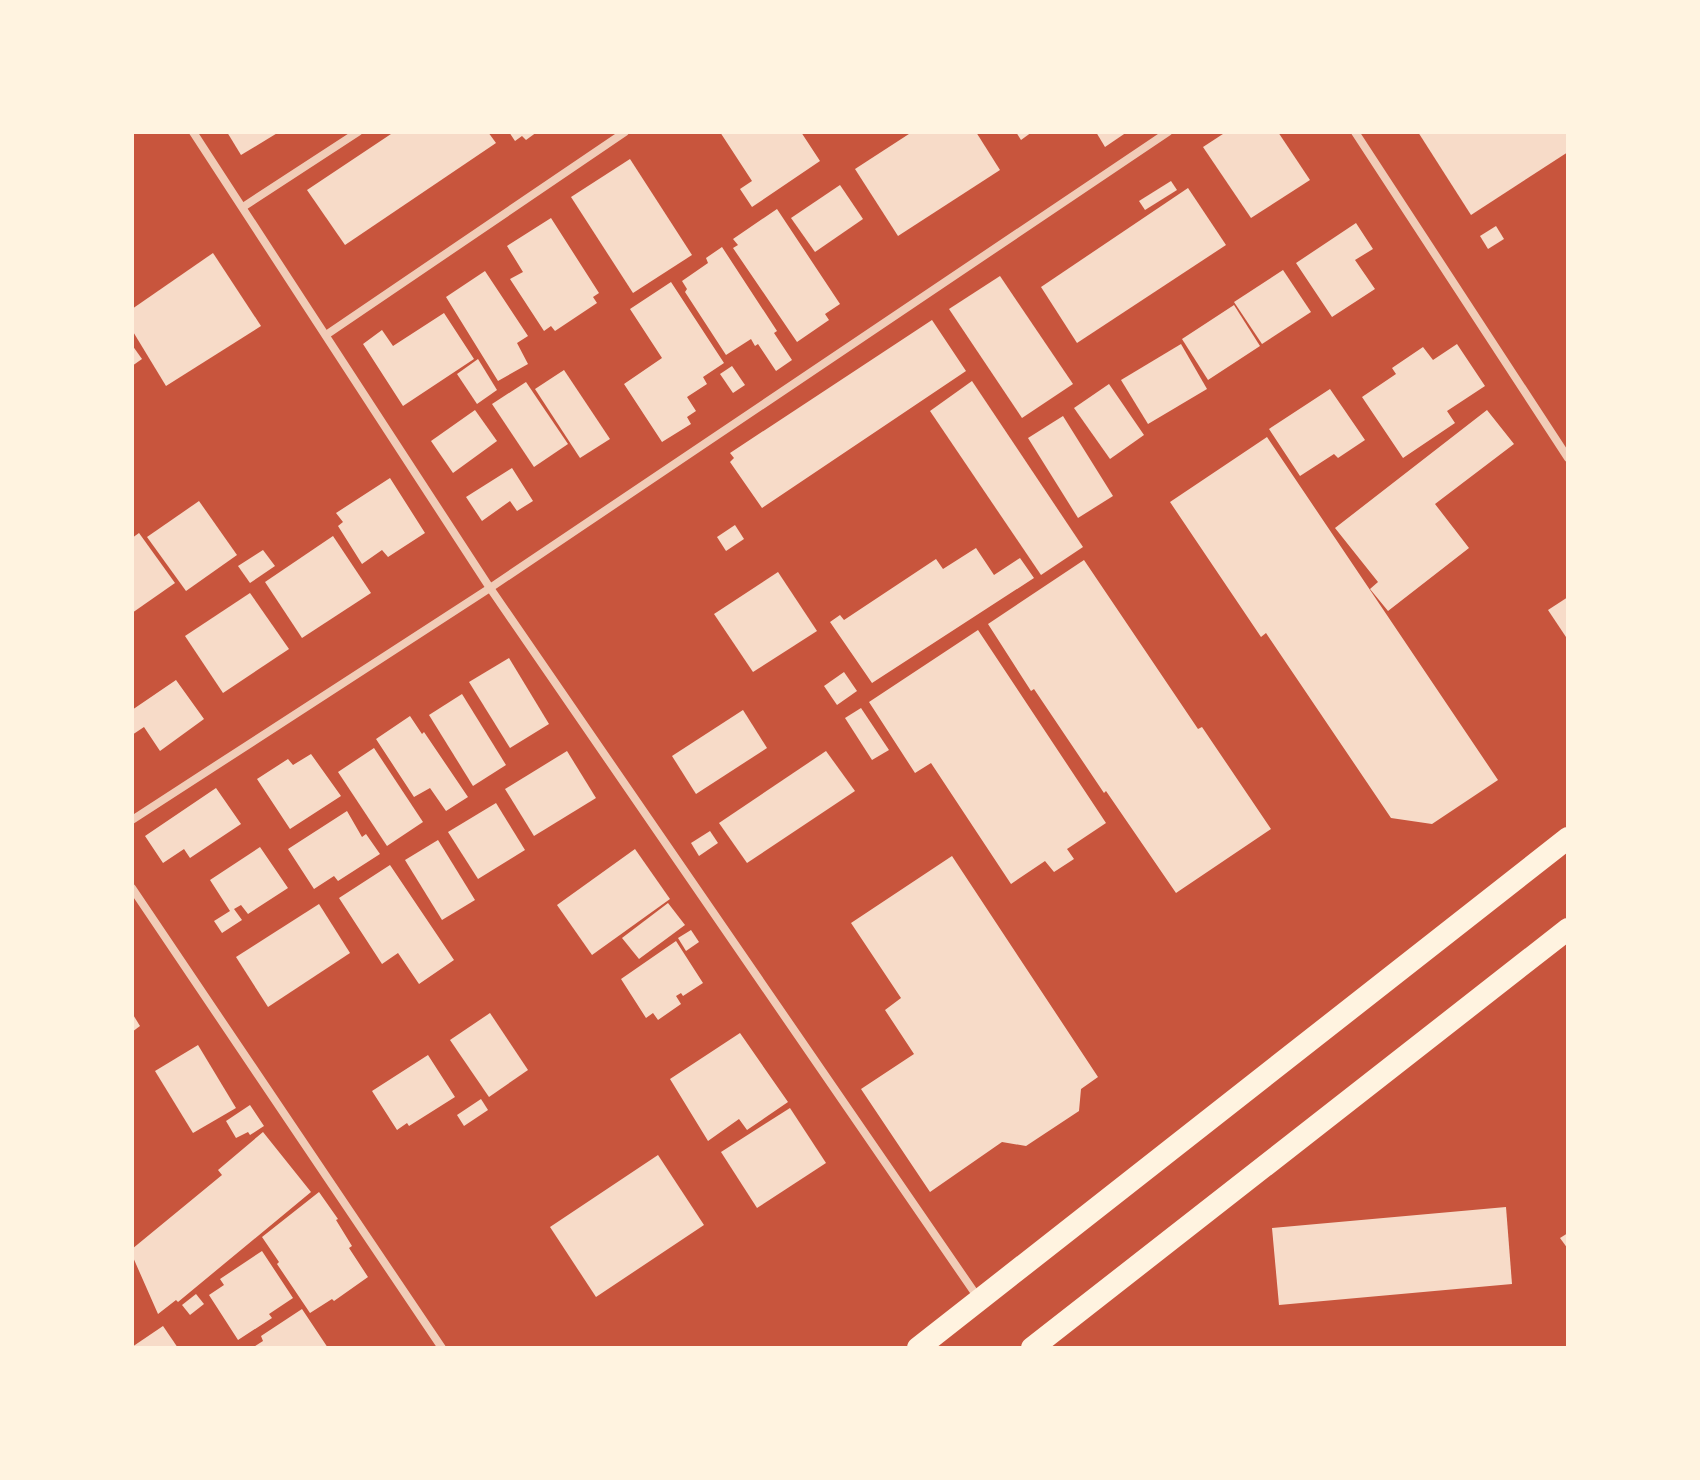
<svg xmlns="http://www.w3.org/2000/svg" width="1700" height="1480" font-family="Literata,serif">
	<style>
		.building { fill: #f7dbc8 }
		.lines { fill: none; stroke-linecap: round; stroke-linejoin: round }
		.minor { stroke: #f1ccb7; stroke-width: 8 }
		.trunk { stroke: #fff3e0; stroke-width: 22 }
	</style>
	<rect width="100%" height="100%" fill="#c8553d"/>
	<g class="building">
		<path d="M227 132H279L241 155Z"/>
		<path d="M394 132H488L496 143 345 245 307 190Z"/>
		<path d="M509 132H537L526 140 522 136 515 141Z"/>
		<path d="M720 132H801L820 161 752 207 740 189 752 181Z"/>
		<path d="M912 132H976L1000 170 898 236 855 169Z"/>
		<path d="M1016 132H1032L1021 140Z"/>
		<path d="M1096 132H1127L1105 147Z"/>
		<path d="M1226 132H1278L1310 180 1251 218 1203 147Z"/>
		<path d="M1418 132H1568V152L1471 215Z"/>
		<path d="M630 159 692 255 633 293 571 197Z"/>
		<path d="M1171 181 1177 190 1145 210 1139 201Z"/>
		<path d="M840 185 863 219 815 252 791 218Z"/>
		<path d="M1188 188 1226 245 1077 343 1041 287Z"/>
		<path d="M777 209 840 304 825 314 829 320 797 342 733 248 738 245 733 239Z"/>
		<path d="M551 218 599 293 593 297 597 303 555 331 551 326 544 331 510 279 523 272 507 246Z"/>
		<path d="M1356 223 1373 249 1355 260 1375 289 1332 317 1296 263Z"/>
		<path d="M1496 226 1504 239 1488 249 1480 236Z"/>
		<path d="M722 247 777 331 774 333 792 360 776 371 758 344 755 346 751 339 726 355 685 292 687 289 682 281 708 263 706 258Z"/>
		<path d="M213 253 261 326 166 386 132 330V309Z"/>
		<path d="M1283 270 1311 312 1262 344 1234 302Z"/>
		<path d="M485 271 528 336 517 343 528 364 498 381 446 297Z"/>
		<path d="M1000 276 1073 384 1022 418 949 309Z"/>
		<path d="M671 282 724 363 703 377 707 384 687 397 696 411 687 417 691 424 662 442 624 384 662 358 630 309Z"/>
		<path d="M1234 305 1260 346 1208 380 1182 339Z"/>
		<path d="M444 313 474 359 403 406 363 344 382 330 393 346Z"/>
		<path d="M932 320 966 371 762 508 730 462 734 458 730 453Z"/>
		<path d="M1181 344 1207 389 1148 424 1121 380Z"/>
		<path d="M1457 344 1485 386 1447 411 1455 423 1403 458 1362 397 1396 374 1392 368 1423 347 1433 360Z"/>
		<path d="M132 345 142 359 132 366Z"/>
		<path d="M478 359 497 390 477 404 457 374Z"/>
		<path d="M732 366 745 385 733 393 720 374Z"/>
		<path d="M564 370 610 439 580 458 535 389Z"/>
		<path d="M972 381 1083 547 1041 575 930 411Z"/>
		<path d="M526 382 568 444 534 467 492 404Z"/>
		<path d="M1109 384 1144 435 1110 459 1074 408Z"/>
		<path d="M1330 389 1365 440 1338 458 1334 454 1300 476 1269 429Z"/>
		<path d="M475 410 497 441 453 473 431 441Z"/>
		<path d="M1487 410 1514 444 1435 504 1469 548 1388 611 1370 589 1378 582 1335 528Z"/>
		<path d="M1063 416 1113 496 1078 518 1028 438Z"/>
		<path d="M1267 437 1498 780 1432 824 1391 818 1266 633 1261 637 1170 502Z"/>
		<path d="M512 468 533 501 517 511 510 501 482 521 466 497Z"/>
		<path d="M390 478 425 533 388 557 382 550 362 564 338 526 343 522 336 513Z"/>
		<path d="M199 501 237 555 186 591 147 537Z"/>
		<path d="M735 525 744 539 726 551 717 537Z"/>
		<path d="M139 533 175 583 132 613V538Z"/>
		<path d="M333 536 371 593 302 638 265 582Z"/>
		<path d="M976 548 994 575 1020 558 1034 578 872 683 830 622 840 615 844 620 936 559 943 569Z"/>
		<path d="M263 550 275 566 250 583 238 566Z"/>
		<path d="M1084 560 1198 729 1202 727 1271 829 1176 893 1106 791 1104 793 1034 689 1031 691 988 624Z"/>
		<path d="M778 572 817 631 753 672 714 614Z"/>
		<path d="M250 593 289 649 223 693 185 636Z"/>
		<path d="M1568 597V640L1548 610Z"/>
		<path d="M978 630 1106 823 1067 849 1074 859 1054 872 1045 861 1011 884 931 763 915 773 869 702Z"/>
		<path d="M509 658 549 724 510 748 469 682Z"/>
		<path d="M844 672 857 691 837 705 824 686Z"/>
		<path d="M176 680 204 719 160 751 144 727 132 735V710Z"/>
		<path d="M462 694 506 765 473 786 429 715Z"/>
		<path d="M861 708 889 750 872 760 845 718Z"/>
		<path d="M743 710 767 748 696 794 672 756Z"/>
		<path d="M410 716 422 734 424 732 468 797 446 811 430 788 414 797 376 739Z"/>
		<path d="M374 748 423 822 387 846 338 772Z"/>
		<path d="M567 751 596 798 534 836 505 789Z"/>
		<path d="M826 751 855 791 747 863 719 823Z"/>
		<path d="M311 754 341 796 290 829 257 779 288 759 293 765Z"/>
		<path d="M216 788 241 824 190 858 184 849 163 863 145 836Z"/>
		<path d="M496 803 525 850 478 879 448 832Z"/>
		<path d="M347 811 362 837 366 834 380 854 338 881 334 876 314 889 288 849Z"/>
		<path d="M710 831 718 843 699 856 691 843Z"/>
		<path d="M438 840 475 900 442 920 405 860Z"/>
		<path d="M260 847 288 888 248 914 241 905 234 909 242 920 222 933 214 921 230 911 210 880Z"/>
		<path d="M635 849 670 899 592 955 557 905Z"/>
		<path d="M952 856 1098 1077 1081 1089 1079 1111 1026 1146 1002 1142 930 1192 861 1089 914 1054 885 1010 901 998 851 923Z"/>
		<path d="M390 865 454 960 419 984 398 953 382 964 339 898Z"/>
		<path d="M668 903 685 925 639 959 622 938Z"/>
		<path d="M319 904 350 953 268 1007 236 957Z"/>
		<path d="M691 930 699 942 686 951 678 938Z"/>
		<path d="M676 941 703 983 683 996 681 993 676 996 681 1004 658 1020 653 1013 646 1018 621 979Z"/>
		<path d="M132 1013 140 1026 132 1032Z"/>
		<path d="M490 1013 528 1070 489 1097 450 1040Z"/>
		<path d="M740 1033 788 1102 747 1130 739 1119 708 1141 670 1079Z"/>
		<path d="M198 1045 236 1108 193 1133 155 1071Z"/>
		<path d="M428 1055 455 1097 409 1126 407 1123 397 1130 372 1091Z"/>
		<path d="M481 1099 488 1110 464 1126 457 1115Z"/>
		<path d="M250 1105 264 1126 250 1135 248 1132 236 1138 226 1121Z"/>
		<path d="M790 1108 826 1163 757 1208 721 1152Z"/>
		<path d="M263 1132 311 1192 178 1302 176 1300 158 1314 132 1255V1249L222 1175 218 1170Z"/>
		<path d="M658 1155 704 1225 596 1297 550 1227Z"/>
		<path d="M319 1192 338 1219 336 1220 352 1246 349 1248 368 1277 334 1301 332 1299 310 1313 277 1264 279 1262 262 1237Z"/>
		<path d="M1506 1207 1512 1284 1279 1305 1272 1228Z"/>
		<path d="M1568 1233V1249L1560 1238Z"/>
		<path d="M262 1251 293 1298 269 1314 272 1318 238 1340 209 1295 224 1285 220 1279Z"/>
		<path d="M196 1294 204 1304 190 1315 182 1305Z"/>
		<path d="M302 1309 328 1348H252L263 1341 261 1336Z"/>
		<path d="M163 1326 178 1348H132V1347Z"/>
	</g>
	<g class="lines">
		<g class="minor">
			<path d="M193 132 490 588 979 1299"/>
			<path d="M1355 132 1568 458"/>
			<path d="M243 207 358 132"/>
			<path d="M326 335 625 132"/>
			<path d="M132 820 490 588 1168 132"/>
			<path d="M132 888 442 1348"/>
		</g>
		<g class="trunk">
			<path d="M918 1348 1568 838"/>
			<path d="M1032 1348 1568 929"/>
		</g>
	</g>
	<rect width="1700" height="1480" fill="none" stroke="#fff3e0" stroke-width="268"/>
</svg>
